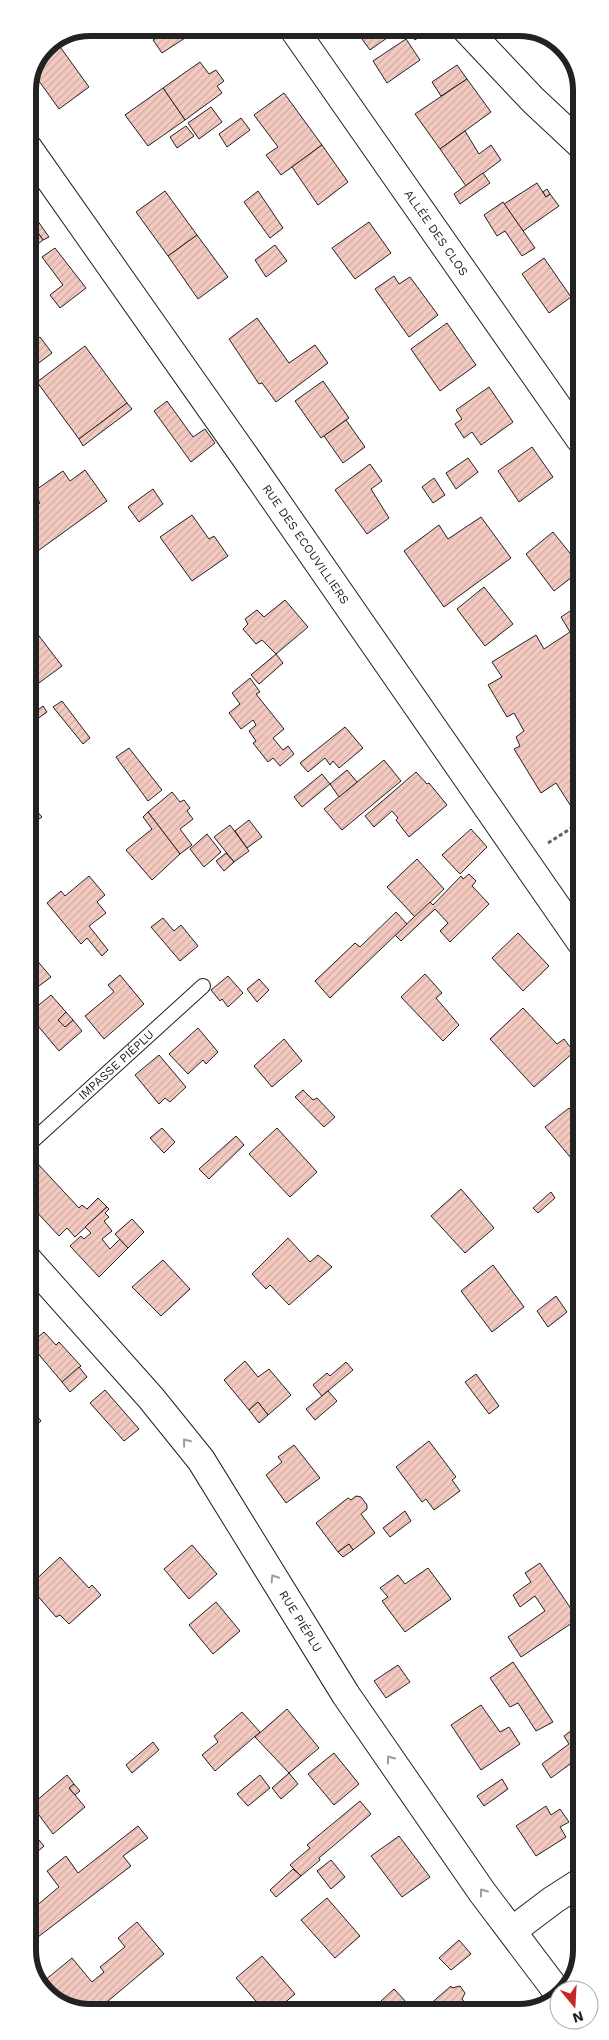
<svg xmlns="http://www.w3.org/2000/svg" width="609" height="2040" font-family="'Work Sans',sans-serif">
	<style>
		.building { fill: url(#building-hatch); stroke: #222 }
		.lines { fill: none; stroke-linecap: round; stroke-linejoin: round }
		.lane-casing { stroke: #222; stroke-width: 16 }
		.street-casing { stroke: #222; stroke-width: 30 }
		.path { stroke: #646464; stroke-width: 3; stroke-dasharray: 4 2.5; stroke-linecap: butt }
		.lane { stroke: #fff; stroke-width: 14 }
		.street { stroke: #fff; stroke-width: 28 }
		.oneway { stroke: #9c9c9c }
		.labels { text-anchor: middle; dominant-baseline: central; stroke-width: 4; stroke-linejoin: round; paint-order: stroke }
		.street-label { font-size: 12px; fill: #222; stroke: #fff }
		.rim { fill: none; stroke: #222; stroke-width: 6 }
	</style>
	<defs>
		<pattern id="building-hatch" width="6" height="6" patternUnits="userSpaceOnUse" patternTransform="scale(1.25)"><rect width="6" height="6" fill="#f3c9c0"/><path d="M-1 1l2-2M0 6l6-6M5 7l2-2" fill="none" stroke="#d0aca5"/></pattern>
	</defs>
	<rect width="100%" height="100%" fill="#fff"/>
	<g class="building">
		<path d="M172 28H178L185 38 162 53 153 40Z"/>
		<path d="M354 28H401L370 50Z"/>
		<path d="M406 28H431L415 40Z"/>
		<path d="M406 39 420 60 387 83 373 61Z"/>
		<path d="M56 41 58 44 41 56 46 46Z"/>
		<path d="M58 44 89 87 59 109 34 74 41 56Z"/>
		<path d="M200 62 209 74 216 70 224 81 217 86 222 93 185 120 163 88Z"/>
		<path d="M457 65 467 79 441 96 432 82Z"/>
		<path d="M467 79 491 112 440 149 415 114Z"/>
		<path d="M163 88 185 120 148 146 125 115Z"/>
		<path d="M284 93 322 145 281 175 266 155 278 147 254 115Z"/>
		<path d="M211 107 222 122 199 139 188 123Z"/>
		<path d="M241 118 250 130 227 147 219 134Z"/>
		<path d="M186 126 194 136 177 148 170 137Z"/>
		<path d="M465 131 479 154 491 145 501 160 466 186 440 149Z"/>
		<path d="M322 145 348 182 318 205 292 167Z"/>
		<path d="M483 173 490 183 460 204 454 194Z"/>
		<path d="M537 183 546 197 550 194 559 206 523 231 504 204Z"/>
		<path d="M547 189 550 194 546 197 543 192Z"/>
		<path d="M165 191 197 235 168 256 136 212Z"/>
		<path d="M258 191 283 228 270 238 244 202Z"/>
		<path d="M503 202 535 248 522 256 505 231 497 236 484 215Z"/>
		<path d="M28 207 49 237 43 240 28 218Z"/>
		<path d="M28 218 43 240 28 252Z"/>
		<path d="M369 222 391 253 355 279 332 248Z"/>
		<path d="M197 235 228 277 198 299 168 256Z"/>
		<path d="M275 245 287 261 266 277 255 260Z"/>
		<path d="M55 248 86 288 60 308 50 295 63 285 42 257Z"/>
		<path d="M544 258 571 297 549 313 522 274Z"/>
		<path d="M394 276 399 284 410 277 438 315 409 337 375 289Z"/>
		<path d="M257 318 289 363 315 345 328 363 276 402 262 383 259 384 229 339Z"/>
		<path d="M447 323 476 365 440 391 411 349Z"/>
		<path d="M40 337 52 353 28 371V346Z"/>
		<path d="M85 346 127 403 79 439 37 382Z"/>
		<path d="M323 381 349 418 321 438 295 401Z"/>
		<path d="M489 387 513 422 481 445 472 432 464 438 455 424 462 419 456 410Z"/>
		<path d="M28 391 36 402 28 408Z"/>
		<path d="M167 401 193 437 205 429 215 443 191 462 154 411Z"/>
		<path d="M127 403 132 409 83 446 79 439Z"/>
		<path d="M346 420 365 447 343 463 324 436Z"/>
		<path d="M532 447 553 477 519 502 498 471Z"/>
		<path d="M468 458 478 472 456 489 446 473Z"/>
		<path d="M370 464 382 481 371 489 389 518 367 534 335 490Z"/>
		<path d="M85 470 107 501 28 558V512L40 503 33 492 63 471 70 481Z"/>
		<path d="M434 478 445 495 433 503 422 487Z"/>
		<path d="M153 489 163 504 139 522 128 507Z"/>
		<path d="M192 515 209 539 214 536 228 556 192 581 160 537Z"/>
		<path d="M481 517 511 558 444 607 404 551 439 525 448 539Z"/>
		<path d="M553 532 581 567V570L554 591 526 554Z"/>
		<path d="M484 587 513 624 485 646 457 609Z"/>
		<path d="M285 600 308 627 276 654 262 640 256 644 243 629 248 624 245 619 257 610 264 617Z"/>
		<path d="M581 604V807L574 811 556 783 541 793 514 749 520 746 516 737 524 731 514 713 507 717 488 685 502 677 492 662 536 635 544 649 570 632 561 617Z"/>
		<path d="M36 632 62 666 28 691V638Z"/>
		<path d="M276 654 283 663 259 684 251 675Z"/>
		<path d="M250 678 260 692 256 694 284 729 273 738 283 750 288 746 294 754 280 766 273 758 268 762 253 743 256 741 249 731 256 725 253 720 241 729 229 713 240 704 232 693Z"/>
		<path d="M62 701 90 738 83 744 53 707Z"/>
		<path d="M43 706 47 712 33 722 30 716Z"/>
		<path d="M345 727 363 748 339 768 333 761 330 765 325 758 308 772 300 763Z"/>
		<path d="M129 748 162 790 148 801 116 757Z"/>
		<path d="M384 760 401 781 342 830 324 809Z"/>
		<path d="M347 770 357 782 339 797 330 784Z"/>
		<path d="M416 772 427 784 429 783 447 805 409 837 396 820 398 818 392 811 374 827 365 816Z"/>
		<path d="M322 774 330 784 302 807 294 797Z"/>
		<path d="M172 792 180 802 184 800 190 808 187 811 193 819 180 829 192 845 180 854 148 812Z"/>
		<path d="M33 807 42 817 28 826V810Z"/>
		<path d="M148 812 180 854 152 880 126 850 152 829 143 817Z"/>
		<path d="M249 820 262 837 247 848 235 831Z"/>
		<path d="M230 825 249 851 234 862 214 837Z"/>
		<path d="M471 829 487 847 460 874 442 855Z"/>
		<path d="M207 834 221 852 204 867 190 849Z"/>
		<path d="M226 853 234 862 224 871 216 861Z"/>
		<path d="M417 859 444 889 415 917 387 887Z"/>
		<path d="M469 874 476 881 472 886 489 904 450 942 440 931 448 923 435 909 401 941 395 935 430 902 433 905 461 876 463 879Z"/>
		<path d="M89 876 105 895 97 902 106 913 89 926 108 950 102 956 87 938 81 944 47 903 61 891 65 896Z"/>
		<path d="M396 912 407 924 330 998 315 981 355 943 360 947Z"/>
		<path d="M163 918 174 931 181 925 198 946 180 961 151 927Z"/>
		<path d="M518 933 549 966 523 991 492 958Z"/>
		<path d="M28 951 34 957 28 963Z"/>
		<path d="M34 957 51 977 39 986 28 973V963Z"/>
		<path d="M425 974 442 993 436 998 459 1025 443 1041 401 997Z"/>
		<path d="M120 975 144 1004 104 1039 85 1016 114 992 108 985Z"/>
		<path d="M228 976 243 993 228 1007 222 999 220 1001 211 990Z"/>
		<path d="M259 979 269 990 257 1002 247 989Z"/>
		<path d="M51 995 66 1012 58 1020 65 1027 73 1020 82 1031 59 1051 28 1014Z"/>
		<path d="M523 1008 557 1044 564 1039 574 1052 534 1087 490 1039Z"/>
		<path d="M66 1012 73 1020 65 1027 58 1020Z"/>
		<path d="M198 1028 218 1052 206 1064 203 1060 188 1074 169 1054Z"/>
		<path d="M284 1039 302 1061 272 1087 254 1066Z"/>
		<path d="M159 1055 186 1087 170 1102 165 1098 159 1104 135 1075Z"/>
		<path d="M303 1090 313 1100 317 1098 335 1117 324 1127 295 1097Z"/>
		<path d="M569 1108 581 1123V1170L545 1127Z"/>
		<path d="M162 1128 175 1142 164 1153 150 1138Z"/>
		<path d="M277 1128 317 1172 290 1197 249 1154Z"/>
		<path d="M236 1136 244 1145 209 1179 199 1169Z"/>
		<path d="M38 1164 79 1208 82 1205 87 1209 98 1198 107 1207 75 1237 67 1228 59 1236 32 1207 34 1205 28 1199V1172Z"/>
		<path d="M461 1189 494 1228 465 1253 431 1216Z"/>
		<path d="M551 1192 555 1198 538 1213 533 1208Z"/>
		<path d="M107 1207 109 1209 105 1213 109 1217 104 1221 112 1231 102 1239 110 1249 120 1239 128 1248 99 1277 70 1246 81 1236 84 1239 91 1233 85 1227Z"/>
		<path d="M132 1219 144 1232 128 1248 115 1234Z"/>
		<path d="M288 1238 310 1262 318 1255 332 1267 289 1305 270 1285 266 1289 252 1274Z"/>
		<path d="M163 1260 190 1289 161 1316 132 1287Z"/>
		<path d="M493 1265 524 1307 492 1332 461 1291Z"/>
		<path d="M556 1296 567 1312 548 1327 537 1311Z"/>
		<path d="M44 1332 56 1345 59 1342 81 1366 62 1382 30 1344Z"/>
		<path d="M28 1355 39 1368 28 1377Z"/>
		<path d="M245 1361 258 1377 269 1369 291 1395 268 1415 258 1402 249 1410 224 1380Z"/>
		<path d="M346 1362 353 1370 322 1396 313 1385 327 1373 330 1376Z"/>
		<path d="M79 1367 87 1377 70 1392 62 1382Z"/>
		<path d="M476 1374 499 1406 489 1414 465 1382Z"/>
		<path d="M105 1390 139 1429 124 1441 90 1403Z"/>
		<path d="M328 1391 337 1401 315 1420 306 1409Z"/>
		<path d="M258 1402 268 1415 259 1423 249 1410Z"/>
		<path d="M28 1405 41 1421 31 1430 28 1427Z"/>
		<path d="M429 1441 456 1477 452 1480 460 1491 434 1510 426 1499 422 1502 396 1467Z"/>
		<path d="M294 1445 320 1478 286 1503 266 1475 282 1462 278 1457Z"/>
		<path d="M356 1496 361 1497 367 1505V1509L361 1514 375 1533 353 1550 349 1544 338 1552 316 1523 348 1498 351 1500Z"/>
		<path d="M405 1511 411 1521 390 1537 383 1528Z"/>
		<path d="M349 1544 353 1550 343 1557 338 1552Z"/>
		<path d="M192 1545 217 1574 189 1599 164 1569Z"/>
		<path d="M60 1557 89 1588 92 1585 101 1595 69 1624 60 1615 56 1617 29 1586Z"/>
		<path d="M540 1563 578 1619 521 1657 508 1637 545 1611 535 1596 520 1607 513 1595 531 1582 525 1573Z"/>
		<path d="M428 1568 451 1599 405 1632 382 1601 388 1597 380 1588 398 1575 405 1584Z"/>
		<path d="M216 1602 240 1631 213 1654 189 1625Z"/>
		<path d="M513 1662 553 1722 536 1731 518 1703 510 1707 490 1678Z"/>
		<path d="M398 1665 410 1682 386 1698 374 1681Z"/>
		<path d="M481 1705 500 1732 509 1727 520 1744 481 1770 451 1725Z"/>
		<path d="M287 1709 319 1748 289 1773 255 1737Z"/>
		<path d="M242 1712 260 1732 215 1771 202 1755 218 1742 214 1736Z"/>
		<path d="M581 1723V1756L551 1778 542 1764 569 1744 564 1736Z"/>
		<path d="M153 1742 159 1750 132 1773 126 1765Z"/>
		<path d="M334 1753 359 1784 334 1805 308 1774Z"/>
		<path d="M289 1773 298 1784 281 1799 272 1788Z"/>
		<path d="M67 1775 74 1784 69 1788 85 1807 53 1834 39 1815 33 1820 29 1814V1807Z"/>
		<path d="M260 1775 270 1788 248 1806 237 1794Z"/>
		<path d="M502 1779 508 1789 484 1806 477 1796Z"/>
		<path d="M74 1784 80 1791 75 1795 69 1788Z"/>
		<path d="M360 1801 371 1814 319 1858 320 1860 301 1876 290 1865 310 1848 307 1845Z"/>
		<path d="M546 1806 551 1815 560 1809 569 1822 560 1827 566 1837 536 1856 516 1826Z"/>
		<path d="M138 1826 148 1838 123 1856 131 1866 34 1940 29 1933V1912L59 1887 47 1871 66 1856 78 1873Z"/>
		<path d="M29 1828 44 1846 29 1859Z"/>
		<path d="M399 1836 430 1877 402 1897 371 1856Z"/>
		<path d="M331 1860 345 1877 331 1889 317 1871Z"/>
		<path d="M293 1869 301 1876 276 1897 270 1890Z"/>
		<path d="M327 1898 360 1936 335 1958 301 1920Z"/>
		<path d="M137 1922 164 1954 95 2012H86L62 2003 44 1981 72 1958 92 1982 104 1972 100 1967 125 1947 118 1938Z"/>
		<path d="M581 1937V1952L574 1942Z"/>
		<path d="M459 1940 471 1954 451 1970 439 1958Z"/>
		<path d="M262 1956 295 1994 282 2005 288 2012H258L261 2007 236 1978Z"/>
		<path d="M44 1981 62 2003 49 1997 41 1984Z"/>
		<path d="M451 1986 452 1988 460 1986 465 1993 462 1999 472 2011 421 2012Z"/>
		<path d="M394 1989 408 2004 399 2012H369Z"/>
		<path d="M473 2002 481 2011H472L467 2006Z"/>
	</g>
	<g class="lines">
		<defs>
			<g id="lane">
				<path id="s1" d="M28 1145 203 986"/>
			</g>
			<g id="street">
				<path id="s2" d="M293 28 580 439"/>
				<path d="M465 28 533 100 580 144"/>
				<path id="s3" d="M28 148 246 458 581 942"/>
				<path id="s4" d="M28 1260 151 1398 201 1460 346 1695 482 1892 559 1994"/>
				<path d="M512 1931 553 1900 581 1882"/>
			</g>
		</defs>
		<use href="#lane" class="lane-casing"/>
		<use href="#street" class="street-casing"/>
		<path class="path" d="M548 843 581 822"/>
		<use href="#lane" class="lane"/>
		<use href="#street" class="street"/>
	</g>
	<defs><path id="oneway-chevron" d="M-2-3.5L2.5 0L-2 3.5" fill="none" stroke-width="1.6" stroke-linecap="round" stroke-linejoin="round" transform="scale(1.25)"/></defs>
	<g class="oneway">
		<use href="#oneway-chevron" transform="translate(186 1442) rotate(-129)"/>
		<use href="#oneway-chevron" transform="translate(274 1578) rotate(-122)"/>
		<use href="#oneway-chevron" transform="translate(390 1759) rotate(-125)"/>
		<use href="#oneway-chevron" transform="translate(483 1892) rotate(-126)"/>
	</g>
	<g class="labels">
		<g class="street-label">
			<text stroke="none"><textPath href="#s2" startOffset="250">ALLÉE DES CLOS</textPath></text>
			<text stroke="none"><textPath href="#s3" startOffset="484">RUE DES ECOUVILLIERS</textPath></text>
			<text stroke="none"><textPath href="#s1" startOffset="119">IMPASSE PIÉPLU</textPath></text>
			<text stroke="none"><textPath href="#s4" startOffset="454">RUE PIÉPLU</textPath></text>
		</g>
	</g>
	<path d="M0 0H609V2040H0ZM90 36H519A54 54 0 0 1 573 90V1950A54 54 0 0 1 519 2004H90A54 54 0 0 1 36 1950V90A54 54 0 0 1 90 36Z" fill="#fff" fill-rule="evenodd"/>
	<path class="rim" d="M90 36H519A54 54 0 0 1 573 90V1950A54 54 0 0 1 519 2004H90A54 54 0 0 1 36 1950V90A54 54 0 0 1 90 36Z"/>
	<g transform="translate(574 2005) rotate(162)"><circle r="24" fill="#ffffff" stroke="#a7a7a7"/>
	<path d="M0-4L9 19L0 12L-9 19Z" fill="#c62828"/>
	<text y="-8" font-size="14" font-weight="bold" text-anchor="middle" fill="#222222">N</text>
	</g>
</svg>
